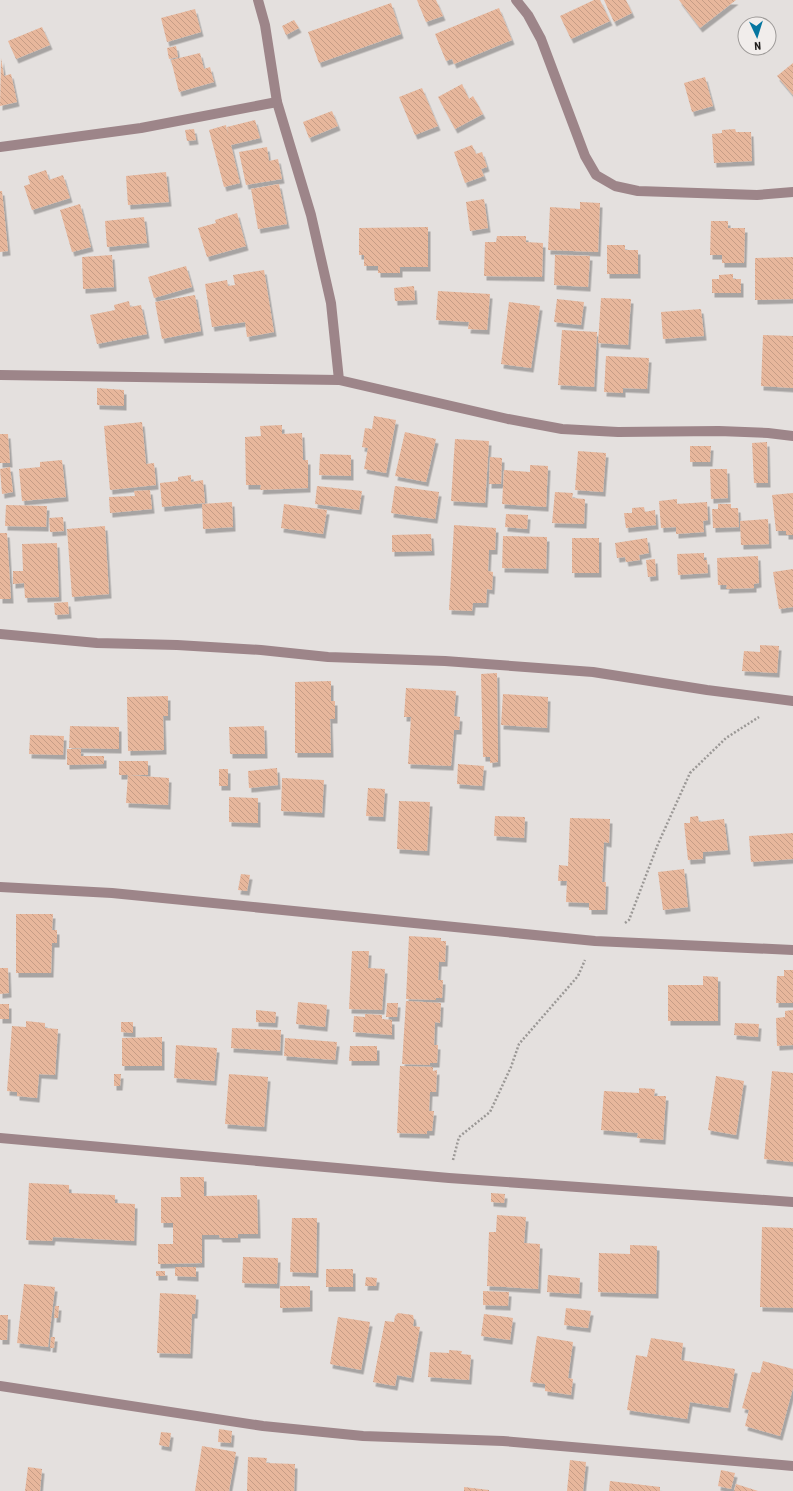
<svg xmlns="http://www.w3.org/2000/svg" width="793" height="1491" font-family="'Roboto Condensed',sans-serif">
	<style>
		.building { fill: url(#building-back-hatch); filter: url(#shadow) }
		.lines { fill: none; stroke-linecap: round; stroke-linejoin: round }
		.path { stroke: #9b9896; stroke-width: 2.5; stroke-dasharray: 2 2; stroke-linecap: butt }
		.minor { stroke: #9d8589; stroke-width: 10 }
	</style>
	<defs>
		<pattern id="building-back-hatch" width="6" height="6" patternUnits="userSpaceOnUse"><rect width="6" height="6" fill="#e7b79c"/><path d="M-1 5l2 2M0 0l6 6M5-1l2 2" fill="none" stroke="#c69d86"/></pattern>
		<filter id="shadow"><feDropShadow dx="2.5" dy="4.5" stdDeviation="0" flood-color="#0004"/></filter>
	</defs>
	<rect width="100%" height="100%" fill="#e4e0de"/>
	<g class="building">
		<path d="M417 0H436L443 16 426 22Z"/>
		<path d="M594 0H600L610 21 571 39 560 16Z"/>
		<path d="M604 0H626L632 13 614 22Z"/>
		<path d="M679 0H736L700 28Z"/>
		<path d="M391 3 401 34 319 63 308 32Z"/>
		<path d="M499 8 512 40 454 64 452 59 446 61 435 34Z"/>
		<path d="M195 9 201 32 167 42 161 18Z"/>
		<path d="M294 20 299 28 286 35 282 26Z"/>
		<path d="M42 27 50 45 16 59 8 41Z"/>
		<path d="M176 46 178 57 169 59 167 48Z"/>
		<path d="M200 53 204 69 210 67 214 82 179 92 171 60Z"/>
		<path d="M1 58 4 76 11 74 17 102 0 106Z"/>
		<path d="M793 63V95L777 76Z"/>
		<path d="M705 77 713 106 692 112 684 83Z"/>
		<path d="M462 84 469 99 473 96 483 114 455 129 438 97Z"/>
		<path d="M422 88 438 126 415 135 399 97Z"/>
		<path d="M332 111 338 126 309 138 303 122Z"/>
		<path d="M255 120 260 138 231 145 240 183 224 187 209 130 226 125 228 135 227 127Z"/>
		<path d="M194 129 196 140 187 141 185 130Z"/>
		<path d="M735 129 736 132H751L752 161 714 163 712 134 722 133V130Z"/>
		<path d="M472 145 476 154 482 152 487 167 481 169 484 176 465 183 454 152Z"/>
		<path d="M267 147 269 161 278 159 282 179 246 185 239 152Z"/>
		<path d="M46 170 49 180 63 175 70 198 32 210 24 186 30 184 28 176Z"/>
		<path d="M166 172 169 202 128 205 126 176Z"/>
		<path d="M279 184 287 224 258 229 251 189Z"/>
		<path d="M0 191H2L8 251 0 252Z"/>
		<path d="M484 199 488 228 470 231 466 202Z"/>
		<path d="M580 202 600 203 598 252 548 250 550 207 580 209Z"/>
		<path d="M80 204 91 247 72 252 60 210Z"/>
		<path d="M237 213 246 246 207 257 198 228 216 223 215 220Z"/>
		<path d="M144 217 147 243 107 247 105 221Z"/>
		<path d="M711 221H728V228H745L744 263H722V255H710Z"/>
		<path d="M428 227V267H400V273H378V266H364V255H359V228Z"/>
		<path d="M497 236H526V242L543 243 542 277 484 276 485 242H496Z"/>
		<path d="M607 245H625V250H638V274H607Z"/>
		<path d="M112 255 114 287 83 289 82 257Z"/>
		<path d="M555 255 590 256 588 287 554 285Z"/>
		<path d="M793 257V299L755 300V258Z"/>
		<path d="M186 266 192 287 154 298 148 277Z"/>
		<path d="M264 270 274 332 247 337 245 322 212 327 205 284 227 280 228 286 235 285 233 275Z"/>
		<path d="M733 274V279H741V293H712V279H719V275Z"/>
		<path d="M414 286 415 300 395 301 394 288Z"/>
		<path d="M438 291 490 294 487 330 468 329 469 322 436 320Z"/>
		<path d="M195 295 201 331 162 339 155 302Z"/>
		<path d="M601 298 631 299 628 345 598 343Z"/>
		<path d="M557 299 584 302 581 325 554 322Z"/>
		<path d="M129 301 130 307 141 305 147 334 97 344 90 315 115 310 114 305Z"/>
		<path d="M509 302 540 306 531 368 501 364Z"/>
		<path d="M701 309 704 336 663 339 661 312Z"/>
		<path d="M562 330 597 332 594 387 558 385Z"/>
		<path d="M763 335 793 336V388L761 386Z"/>
		<path d="M606 356 649 358 647 389 623 388V393L604 392Z"/>
		<path d="M97 388 124 390V406L97 405Z"/>
		<path d="M374 416 396 420 386 473 364 469 368 448 362 447 365 428 372 429Z"/>
		<path d="M142 422 146 464 154 463 156 485 110 490 104 426Z"/>
		<path d="M282 425V434L302 433 303 460H308V488L260 490 261 485H246L245 437 261 436 260 426Z"/>
		<path d="M405 432 436 439 426 482 395 476Z"/>
		<path d="M0 434H8L10 463H0Z"/>
		<path d="M455 439 489 441 485 503 451 501Z"/>
		<path d="M767 442 768 483H754L752 443Z"/>
		<path d="M690 446H711L710 462H690Z"/>
		<path d="M578 451 606 453 603 492 575 490Z"/>
		<path d="M320 454 351 455V476L319 475Z"/>
		<path d="M490 457 502 458 501 484H489Z"/>
		<path d="M62 460 66 497 22 501 19 469 40 467V462Z"/>
		<path d="M530 465 548 466 546 507 502 504 504 470 530 472Z"/>
		<path d="M10 467 13 492 2 494 0 469Z"/>
		<path d="M710 469H727L728 498 711 499Z"/>
		<path d="M191 475V482L203 480 205 503 162 507 160 483 178 481V477Z"/>
		<path d="M317 486 362 491 359 510 315 504Z"/>
		<path d="M395 486 439 492 435 519 391 513Z"/>
		<path d="M150 490 152 509 110 513 109 497 135 496 134 491Z"/>
		<path d="M555 492 573 493 572 498 585 499 584 524 552 523Z"/>
		<path d="M793 493V535H786V531H776L772 495Z"/>
		<path d="M677 499V504L707 502 708 520 703 521 704 532 676 534V527L661 528 659 501Z"/>
		<path d="M232 502 233 527 203 529 202 504Z"/>
		<path d="M284 504 327 510 323 534 281 528Z"/>
		<path d="M718 504H731V508H738L739 527 713 528 712 509H718Z"/>
		<path d="M6 505 47 506 46 527 5 526Z"/>
		<path d="M644 507 645 512 655 510 656 525 626 528 624 513H632V508Z"/>
		<path d="M506 514 528 515 527 529 505 527Z"/>
		<path d="M63 517 64 531 50 532 49 518Z"/>
		<path d="M768 519 769 544 741 545 740 521Z"/>
		<path d="M454 525 496 528 495 550H489L488 571 493 572 492 590 487 589 486 603H473L472 611 449 610Z"/>
		<path d="M105 526 109 594 72 597 67 529Z"/>
		<path d="M0 533H7L11 599H0Z"/>
		<path d="M431 534 432 551 392 552V535Z"/>
		<path d="M503 536 547 537 546 569 502 568Z"/>
		<rect x="572" y="538" width="27" height="35"/>
		<path d="M647 538 649 553 639 555 640 560 626 562 625 557 617 558 615 543Z"/>
		<path d="M57 543 59 597 25 598 24 583 13 584V571H23L22 544Z"/>
		<path d="M704 553V560H707L708 573 678 575 677 554Z"/>
		<path d="M758 556 759 583 754 584V588L726 589 727 585H718L717 558Z"/>
		<path d="M655 559 656 576 648 577 646 560Z"/>
		<path d="M793 569V607L779 609 773 572Z"/>
		<path d="M68 602 69 614 55 615 54 603Z"/>
		<path d="M760 645 779 646 777 673 742 671 744 651 760 652Z"/>
		<path d="M497 673 498 762 490 763V757H483L481 674Z"/>
		<path d="M331 681V701H335V719H330L331 753H295V682Z"/>
		<path d="M406 688 456 691 454 716 460 717 459 730H454L451 766 408 764 411 717H404Z"/>
		<path d="M503 694 548 697 547 728 501 725Z"/>
		<path d="M168 696V716H163L164 750 128 751 127 697Z"/>
		<path d="M70 726 119 727V749L69 748Z"/>
		<path d="M264 726 265 754H230L229 727Z"/>
		<path d="M30 735 64 736 63 755 29 754Z"/>
		<path d="M67 749H81V756H104V764L67 765Z"/>
		<rect x="119" y="761" width="29" height="14"/>
		<path d="M458 764 484 766 482 786 457 784Z"/>
		<path d="M277 768 278 785 249 788 248 771Z"/>
		<rect x="219" y="769" width="9" height="17"/>
		<path d="M128 775 169 778 168 805 126 803Z"/>
		<path d="M282 778 324 780 322 813 281 811Z"/>
		<path d="M368 788 385 789 383 817 366 816Z"/>
		<path d="M229 797 258 798V823L229 822Z"/>
		<path d="M399 801 430 802 427 851 397 849Z"/>
		<path d="M495 816 525 817 524 838 494 836Z"/>
		<path d="M698 816 699 822 724 819 728 850 703 852V859L688 860 684 823H690V817Z"/>
		<path d="M570 818 610 819 609 843 604 842 602 882H606L605 910H589V903L566 902 567 881H558L559 865 568 866Z"/>
		<path d="M793 833V859L751 862 749 836Z"/>
		<path d="M684 869 688 907 663 910 658 872Z"/>
		<path d="M241 874 250 875 247 891 238 890Z"/>
		<path d="M16 914H53L52 930H57V943H52L51 973H16Z"/>
		<path d="M409 936 441 938V941H446L445 962H439L438 980H443L442 998H436V1000L406 999Z"/>
		<path d="M352 951H369L368 968 385 969 382 1010 349 1009Z"/>
		<path d="M0 968H8L9 993 0 994Z"/>
		<path d="M784 970H793V1003H776L777 976H784Z"/>
		<path d="M703 976 718 977V1021H668V985H703Z"/>
		<path d="M406 1001 441 1003 440 1023 435 1022 434 1045H438L437 1063H430V1065L402 1064Z"/>
		<path d="M298 1002 327 1005 325 1027 296 1024Z"/>
		<path d="M387 1003H398L397 1017H386Z"/>
		<rect x="0" y="1004" width="9" height="15"/>
		<path d="M256 1010 276 1012 275 1023 256 1022Z"/>
		<path d="M793 1010V1045L777 1046 776 1018 785 1017V1011Z"/>
		<path d="M365 1014 382 1015V1019L392 1020V1035L353 1032 354 1016 365 1017Z"/>
		<path d="M26 1021 45 1023V1028L58 1029 55 1075 39 1074 37 1098 17 1096V1092L7 1091 12 1026 26 1027Z"/>
		<path d="M121 1022H133V1033L121 1032Z"/>
		<path d="M735 1023 759 1024 758 1037 734 1035Z"/>
		<path d="M232 1028 281 1030 280 1051 231 1048Z"/>
		<path d="M162 1037V1066H122V1038Z"/>
		<path d="M285 1038 337 1042 335 1060 284 1056Z"/>
		<path d="M176 1045 217 1048 214 1081 174 1078Z"/>
		<path d="M350 1046H377V1061H349Z"/>
		<path d="M400 1066 433 1067V1071L437 1070 436 1092H430L429 1111H434L432 1131H427V1134L397 1133Z"/>
		<path d="M772 1071 793 1073V1162L764 1159Z"/>
		<path d="M114 1074H121L120 1086H114Z"/>
		<path d="M229 1074 268 1077 264 1127 225 1124Z"/>
		<path d="M716 1076 744 1081 736 1135 708 1130Z"/>
		<path d="M639 1088 655 1089 654 1096H666L663 1140 637 1138 638 1133 601 1130 604 1091 639 1093Z"/>
		<path d="M180 1177H204V1196L257 1195 258 1234H238V1238H220L219 1235H202V1263L158 1264V1244H173V1223H161V1197H181Z"/>
		<path d="M29 1183 69 1185V1193L115 1195V1203L135 1204 134 1241 53 1237 52 1241 26 1240Z"/>
		<path d="M491 1193 505 1194 504 1203 491 1202Z"/>
		<path d="M497 1215 526 1217 524 1243 540 1244 538 1289 487 1286 489 1232H496Z"/>
		<path d="M292 1218H317L316 1273 290 1272Z"/>
		<path d="M762 1227 793 1228V1308L760 1307Z"/>
		<path d="M630 1245 657 1246 656 1294 598 1292 599 1253 630 1254Z"/>
		<path d="M243 1257 278 1258 277 1284 242 1283Z"/>
		<path d="M175 1267H196V1277L175 1276Z"/>
		<rect x="326" y="1269" width="27" height="18"/>
		<rect x="156" y="1271" width="9" height="5"/>
		<path d="M548 1275 580 1278 579 1294 547 1292Z"/>
		<path d="M366 1277 377 1278 376 1286H365Z"/>
		<path d="M24 1284 55 1287 48 1347 17 1343Z"/>
		<path d="M280 1286H310V1307L280 1308Z"/>
		<path d="M483 1291 509 1292 508 1306 483 1305Z"/>
		<path d="M160 1293 196 1295 195 1314H192L190 1354 157 1353Z"/>
		<path d="M55 1306H59L58 1318H54Z"/>
		<path d="M566 1308 591 1311 588 1328 564 1325Z"/>
		<path d="M398 1313 413 1315 414 1320 413 1326 420 1327 411 1378 397 1375 395 1386 373 1382 385 1321 394 1322 395 1316Z"/>
		<path d="M484 1314 513 1318 510 1340 481 1336Z"/>
		<path d="M0 1315H8L7 1340H0Z"/>
		<path d="M338 1317 370 1322 361 1370 330 1364Z"/>
		<path d="M537 1336 573 1342 568 1378 573 1379 571 1395 545 1391V1384L530 1382Z"/>
		<path d="M51 1337H55L54 1348H50Z"/>
		<path d="M651 1338 683 1343 681 1360 735 1369 728 1408 690 1402 687 1419 627 1410 636 1355 647 1357Z"/>
		<path d="M449 1350 462 1351 461 1354 471 1355 469 1380 428 1377 430 1352 449 1353Z"/>
		<path d="M763 1361 793 1369V1388L780 1436 745 1426 749 1410 742 1408 752 1372 760 1373Z"/>
		<path d="M219 1429 232 1431 231 1443 218 1442Z"/>
		<path d="M161 1432 171 1433 169 1447 159 1445Z"/>
		<path d="M202 1446 236 1452 229 1491H195Z"/>
		<path d="M248 1457 267 1458 266 1463 295 1464 294 1491H247Z"/>
		<path d="M570 1460 586 1462 583 1491H567Z"/>
		<path d="M28 1467 42 1469 40 1491H25Z"/>
		<path d="M721 1470 735 1473 731 1489 718 1486Z"/>
		<path d="M610 1481 660 1487V1491H609Z"/>
		<path d="M736 1484 758 1491H734Z"/>
		<path d="M464 1487 489 1490V1491H464Z"/>
	</g>
	<g class="lines">
		<g class="path">
			<path d="M625 923 629 920 658 844 690 773 726 738 759 717"/>
			<path d="M453 1160 459 1137 490 1112 511 1067 519 1044 578 976 585 960"/>
		</g>
		<g class="minor">
			<path d="M258 0 265 25 277 102 311 215 331 303 339 380"/>
			<path d="M516 0 528 15 541 39 585 156 596 175 615 186 638 191 757 195 793 192"/>
			<path d="M0 147 141 128 277 102"/>
			<path d="M0 375 339 380 508 419 562 429 618 432 719 431 768 433 793 436"/>
			<path d="M0 634 97 643 177 645 261 650 328 657 445 661 593 672 707 690 793 701"/>
			<path d="M0 887 112 893 595 941 793 950"/>
			<path d="M0 1138 449 1178 793 1202"/>
			<path d="M0 1386 263 1426 363 1436 503 1441 793 1466"/>
		</g>
	</g>
	<g transform="translate(757 36) rotate(176)"><circle r="19" fill="#f1edeb" stroke="#9d9a98"/>
	<path d="M0-3L7 15L0 10L-7 15Z" fill="#0676a0"/>
	<text y="-6" font-size="11" font-weight="bold" text-anchor="middle" fill="#1f1d1c">N</text>
	</g>
</svg>
